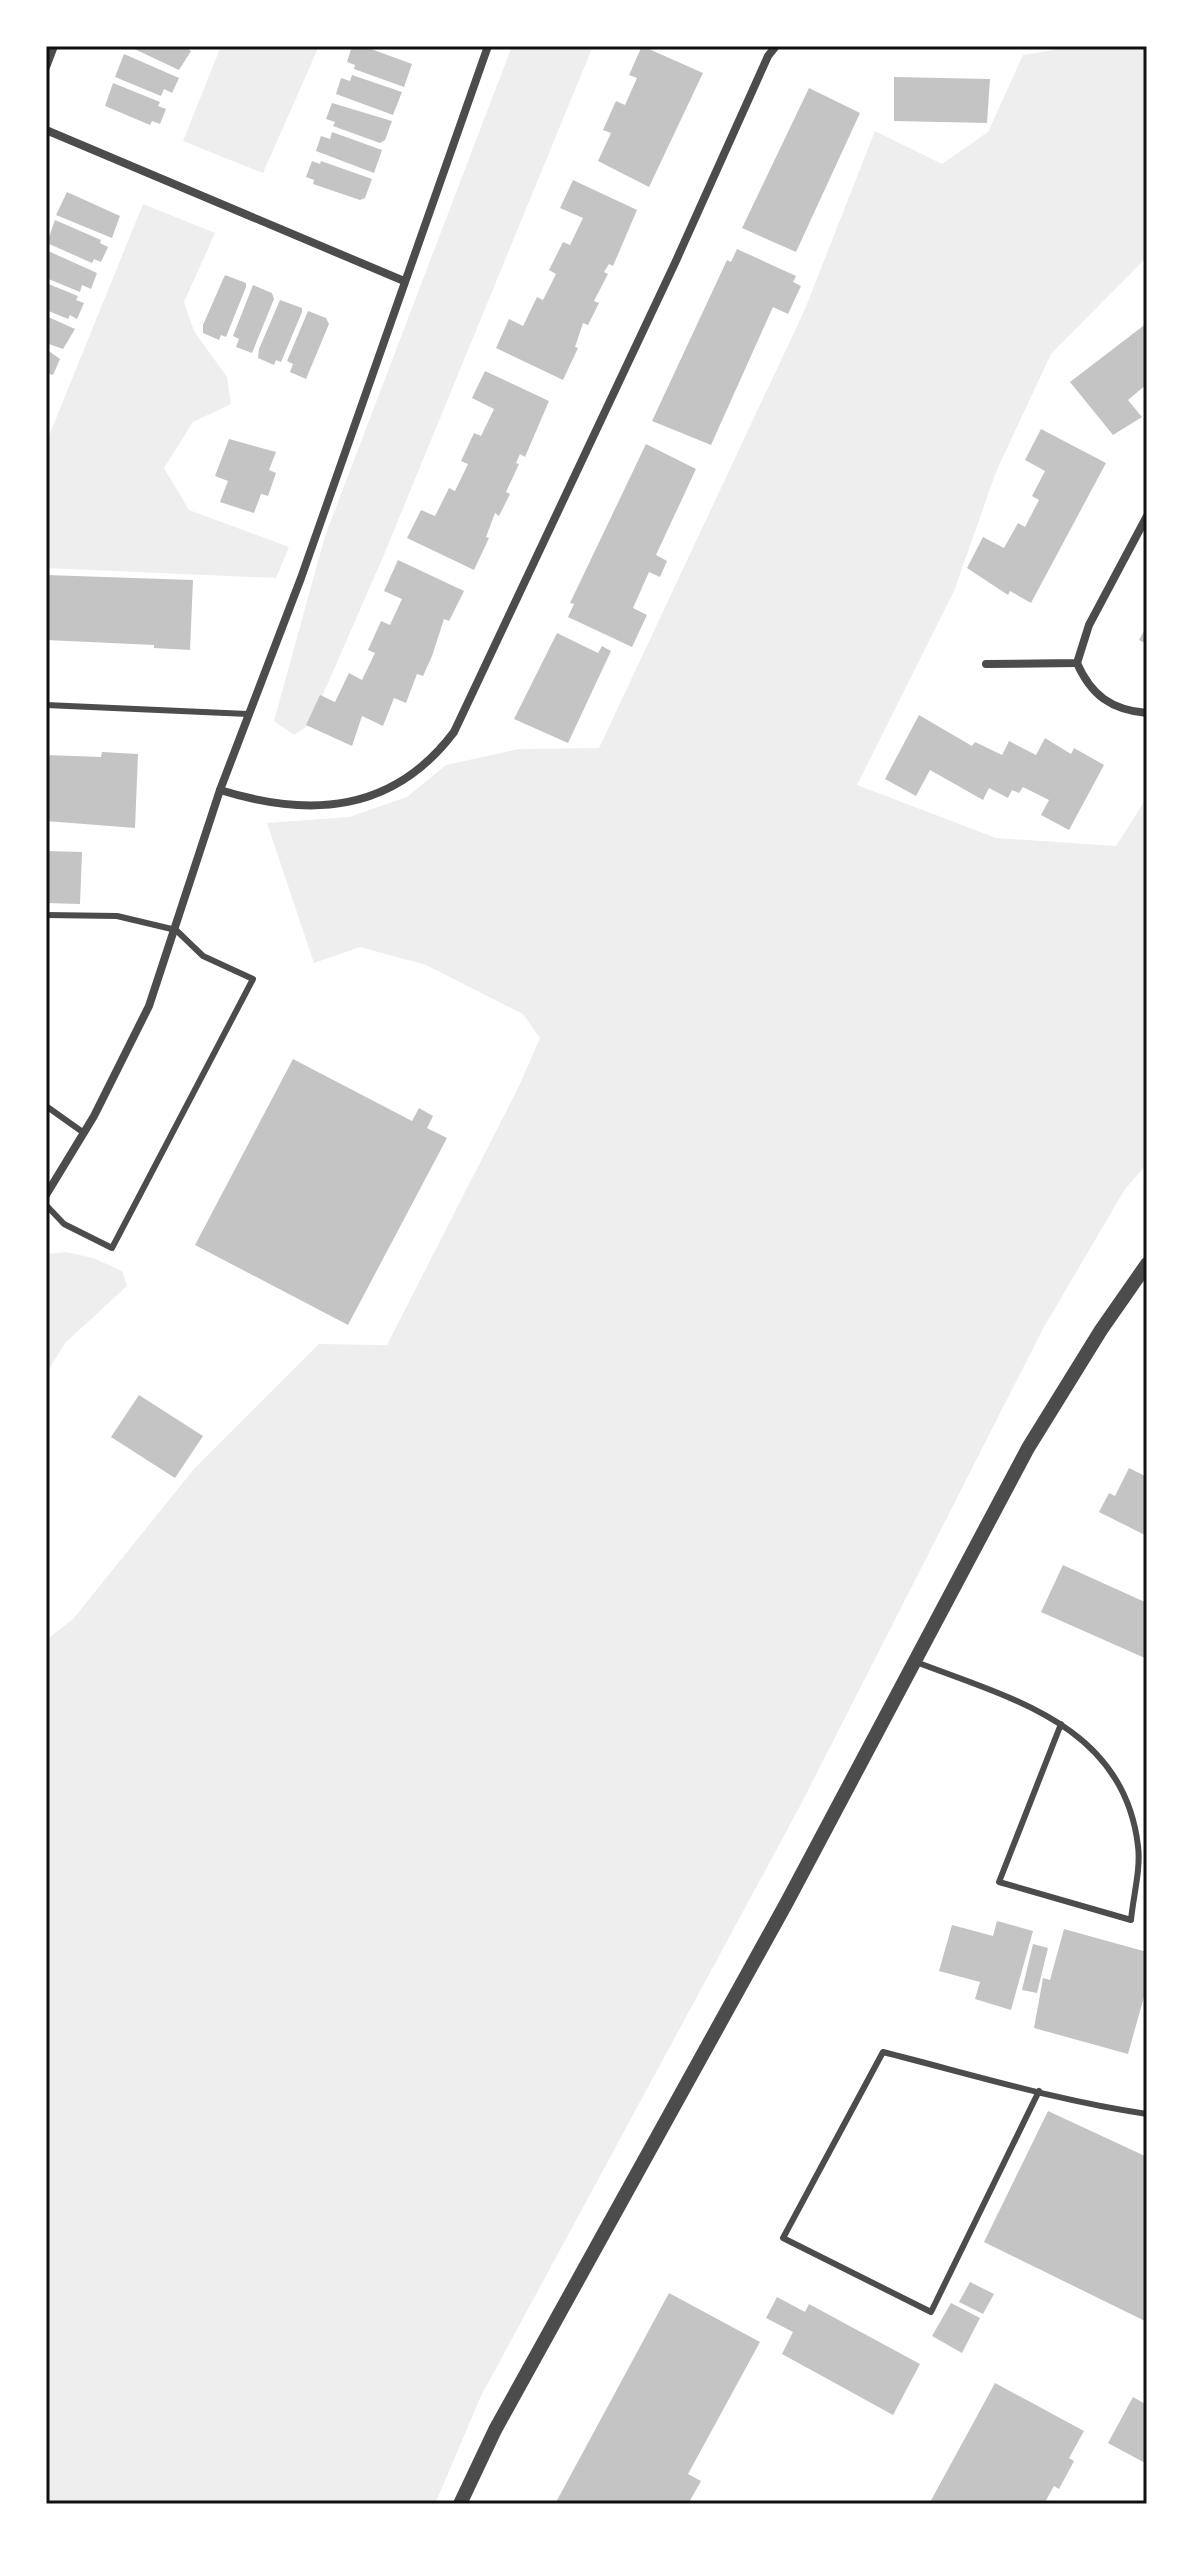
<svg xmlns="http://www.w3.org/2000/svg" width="1193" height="2550" font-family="'Sofia Sans Condensed',sans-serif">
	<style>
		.green { fill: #eee }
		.building { fill: #c4c4c4 }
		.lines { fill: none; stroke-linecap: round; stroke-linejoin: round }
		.service { stroke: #4c4c4c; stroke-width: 6 }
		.minor { stroke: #4c4c4c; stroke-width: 8 }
		.tertiary { stroke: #4c4c4c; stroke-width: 14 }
		.neatline { fill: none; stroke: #111; stroke-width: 3 }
	</style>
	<rect width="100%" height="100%" fill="#fff"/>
	<g class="green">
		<path d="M221 46H319L263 173 183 141Z"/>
		<path d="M512 46H593L383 557 310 724 294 735 274 721 325 536Z"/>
		<path d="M1079 46H1147V257L1051 354 996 472 954 591 857 785 996 838 1116 846 1147 797V1164L1125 1189 1044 1327 799 1808 481 2396 435 2504H46V1640L73 1619 194 1469 319 1344 387 1345 519 1086 540 1038 523 1014 426 965 360 947 314 963 267 823 349 817 407 797 446 765 519 749 599 748 805 309 875 131 942 164 988 132 1023 55Z"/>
		<path d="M143 204 215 233 184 302 194 331 227 377 231 404 193 422 164 468 189 510 289 547 276 578 46 568V443Z"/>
		<path d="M66 1252 93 1258 122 1271 127 1286 65 1343 46 1374V1254Z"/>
	</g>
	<g class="building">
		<path d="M128 46H183L191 51 179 70Z"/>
		<path d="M352 46 361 49 363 46 412 64 404 87 354 69 355 65 347 62Z"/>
		<path d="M642 46 703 73 649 187 598 161 611 133 603 130 616 101 625 105 637 78 629 75Z"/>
		<path d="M124 54 179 78 172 93 164 89 161 96 115 77Z"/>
		<path d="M352 75 402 92 393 115 336 94 341 78 350 81Z"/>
		<path d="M894 77 990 79 987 123 894 121Z"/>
		<path d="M113 83 160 102 158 106 166 109 160 124 152 121 150 125 105 106Z"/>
		<path d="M809 88 860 113 796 252 742 228Z"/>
		<path d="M332 103 392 121 385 140 380 143 333 126 335 122 326 119Z"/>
		<path d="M332 132 382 150 374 173 316 151 321 136 330 139Z"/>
		<path d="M312 161 320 164 321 161 372 179 365 198 360 200 313 184 314 180 306 177Z"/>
		<path d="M573 180 637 210 613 266 609 264 604 272 608 274 594 301 599 303 588 325 583 323 575 347 578 348 563 380 496 348 509 319 523 326 537 297 543 300 556 274 549 270 563 242 570 245 583 218 560 208Z"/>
		<path d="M67 192 120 216 112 238 56 215Z"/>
		<path d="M55 220 101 240 100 243 108 247 101 262 94 259 92 263 47 243Z"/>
		<path d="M737 249 796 276 793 282 801 286 788 314 773 307 711 445 652 421 727 260 731 262Z"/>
		<path d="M46 250 97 273 91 289 82 285 80 292 46 278Z"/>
		<path d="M225 275 246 283V287L226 337 221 335 219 340 203 333V325Z"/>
		<path d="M46 283 78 296 76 300 84 303 77 319 70 315 68 319 46 310Z"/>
		<path d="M253 285 272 293 274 299 252 353 236 347 239 339 233 336Z"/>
		<path d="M280 300 302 308V312L281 362 276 360 274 365 258 358 259 349Z"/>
		<path d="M308 311 326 318 329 324 306 379 290 372 293 364 287 361Z"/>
		<path d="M46 316 75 329 63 349 46 343Z"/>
		<path d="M1147 323V384L1128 400 1142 417 1113 435 1070 382Z"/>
		<path d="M46 349 60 359 53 375 46 373Z"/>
		<path d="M485 371 549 401 525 457 520 454 516 463 519 464 506 492 510 494 499 516 495 513 486 537 489 538 474 570 407 538 421 510 435 516 449 488 455 491 468 464 461 461 474 433 481 436 494 409 472 398Z"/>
		<path d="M1041 429 1106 463 1031 603 1010 591 1008 595 967 568 983 537 1004 548 1018 523 1025 527 1039 500 1032 496 1045 471 1025 460Z"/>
		<path d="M229 439 276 452 269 470 276 473 268 496 261 494 254 513 220 502 228 481 215 476Z"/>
		<path d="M646 444 696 469 656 555 667 561 660 577 649 572 633 608 647 615 632 647 568 617 574 604 570 603Z"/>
		<path d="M398 560 464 591 449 621 444 619 432 656 423 676 417 674 406 703 394 698 383 726 362 716 352 746 306 725 320 695 335 702 349 673 362 680 375 653 368 650 381 621 390 625 402 599 384 591Z"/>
		<path d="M46 575 193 580 190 650 154 648V645L46 640Z"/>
		<path d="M1147 625V644L1139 640Z"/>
		<path d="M557 633 598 653 602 646 611 651 568 743 514 719Z"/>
		<path d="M919 715 972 746 975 742 1002 755 1009 741 1036 755 1045 738 1071 754 1074 748 1104 765 1069 830 1041 815 1049 800 1023 787 1019 793 1012 790 1008 798 989 788 983 800 930 770 916 796 885 779Z"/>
		<path d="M102 752 138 754 135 828 46 821V755L101 757Z"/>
		<path d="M46 851 82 852 80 904 46 903Z"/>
		<path d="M293 1059 412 1121 419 1108 433 1116 427 1128 447 1138 348 1325 195 1245Z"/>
		<path d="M139 1395 203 1436 175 1478 111 1437Z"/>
		<path d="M1129 1468 1147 1477V1536L1099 1512 1109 1493 1115 1496Z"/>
		<path d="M1063 1565 1147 1603V1659L1041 1612Z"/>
		<path d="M997 1921 1033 1931 1011 2010 975 1999 980 1982 939 1971 952 1925 993 1936Z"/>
		<path d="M1064 1929 1147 1952V1986L1128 2054 1034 2028 1043 1978 1050 1980Z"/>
		<path d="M1033 1944 1048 1948 1037 1993 1022 1990Z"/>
		<path d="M1048 2111 1147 2157V2322L984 2242Z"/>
		<path d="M970 2282 994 2294 983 2314 959 2302Z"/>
		<path d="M669 2293 760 2342 688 2474 701 2481 688 2504H555Z"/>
		<path d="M777 2297 805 2312 809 2304 920 2364 893 2415 782 2354 793 2332 766 2318Z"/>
		<path d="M951 2303 980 2318 962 2353 932 2336Z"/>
		<path d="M995 2383 1084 2431 1069 2458 1074 2461 1059 2489 1054 2486 1044 2504H929Z"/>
		<path d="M1133 2397 1147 2405V2464L1108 2443Z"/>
	</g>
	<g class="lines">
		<g class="service">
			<path d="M46 705 248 714"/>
			<path d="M46 915 117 916 176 930 203 956 253 979 112 1248 64 1224 46 1205"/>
			<path d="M46 1106 84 1133"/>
			<path d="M916 1662C1013 1699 1124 1726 1138 1846 1141 1869 1133 1897 1131 1920L999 1882 1061 1724"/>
			<path d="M1039 2091 931 2312 783 2238 883 2052C970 2074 1058 2101 1147 2114"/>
		</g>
		<g class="minor">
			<path d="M46 67 54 46"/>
			<path d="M46 130 404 281"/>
			<path d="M1077 663C1091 695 1111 710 1147 713"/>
			<path d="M986 664 1077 663 1089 625 1147 516"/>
			<path d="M220 790C310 818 393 813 454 732L675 263 768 56 776 46"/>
			<path d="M46 1195 94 1116 149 1006 220 790 301 578 488 46"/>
		</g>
		<path class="tertiary" d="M460 2504 495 2430 787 1902 1028 1448 1101 1330 1147 1264"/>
	</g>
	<rect width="1193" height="2550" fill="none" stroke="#ffffff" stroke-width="96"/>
	<rect x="48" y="48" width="1097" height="2454" class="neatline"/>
</svg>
